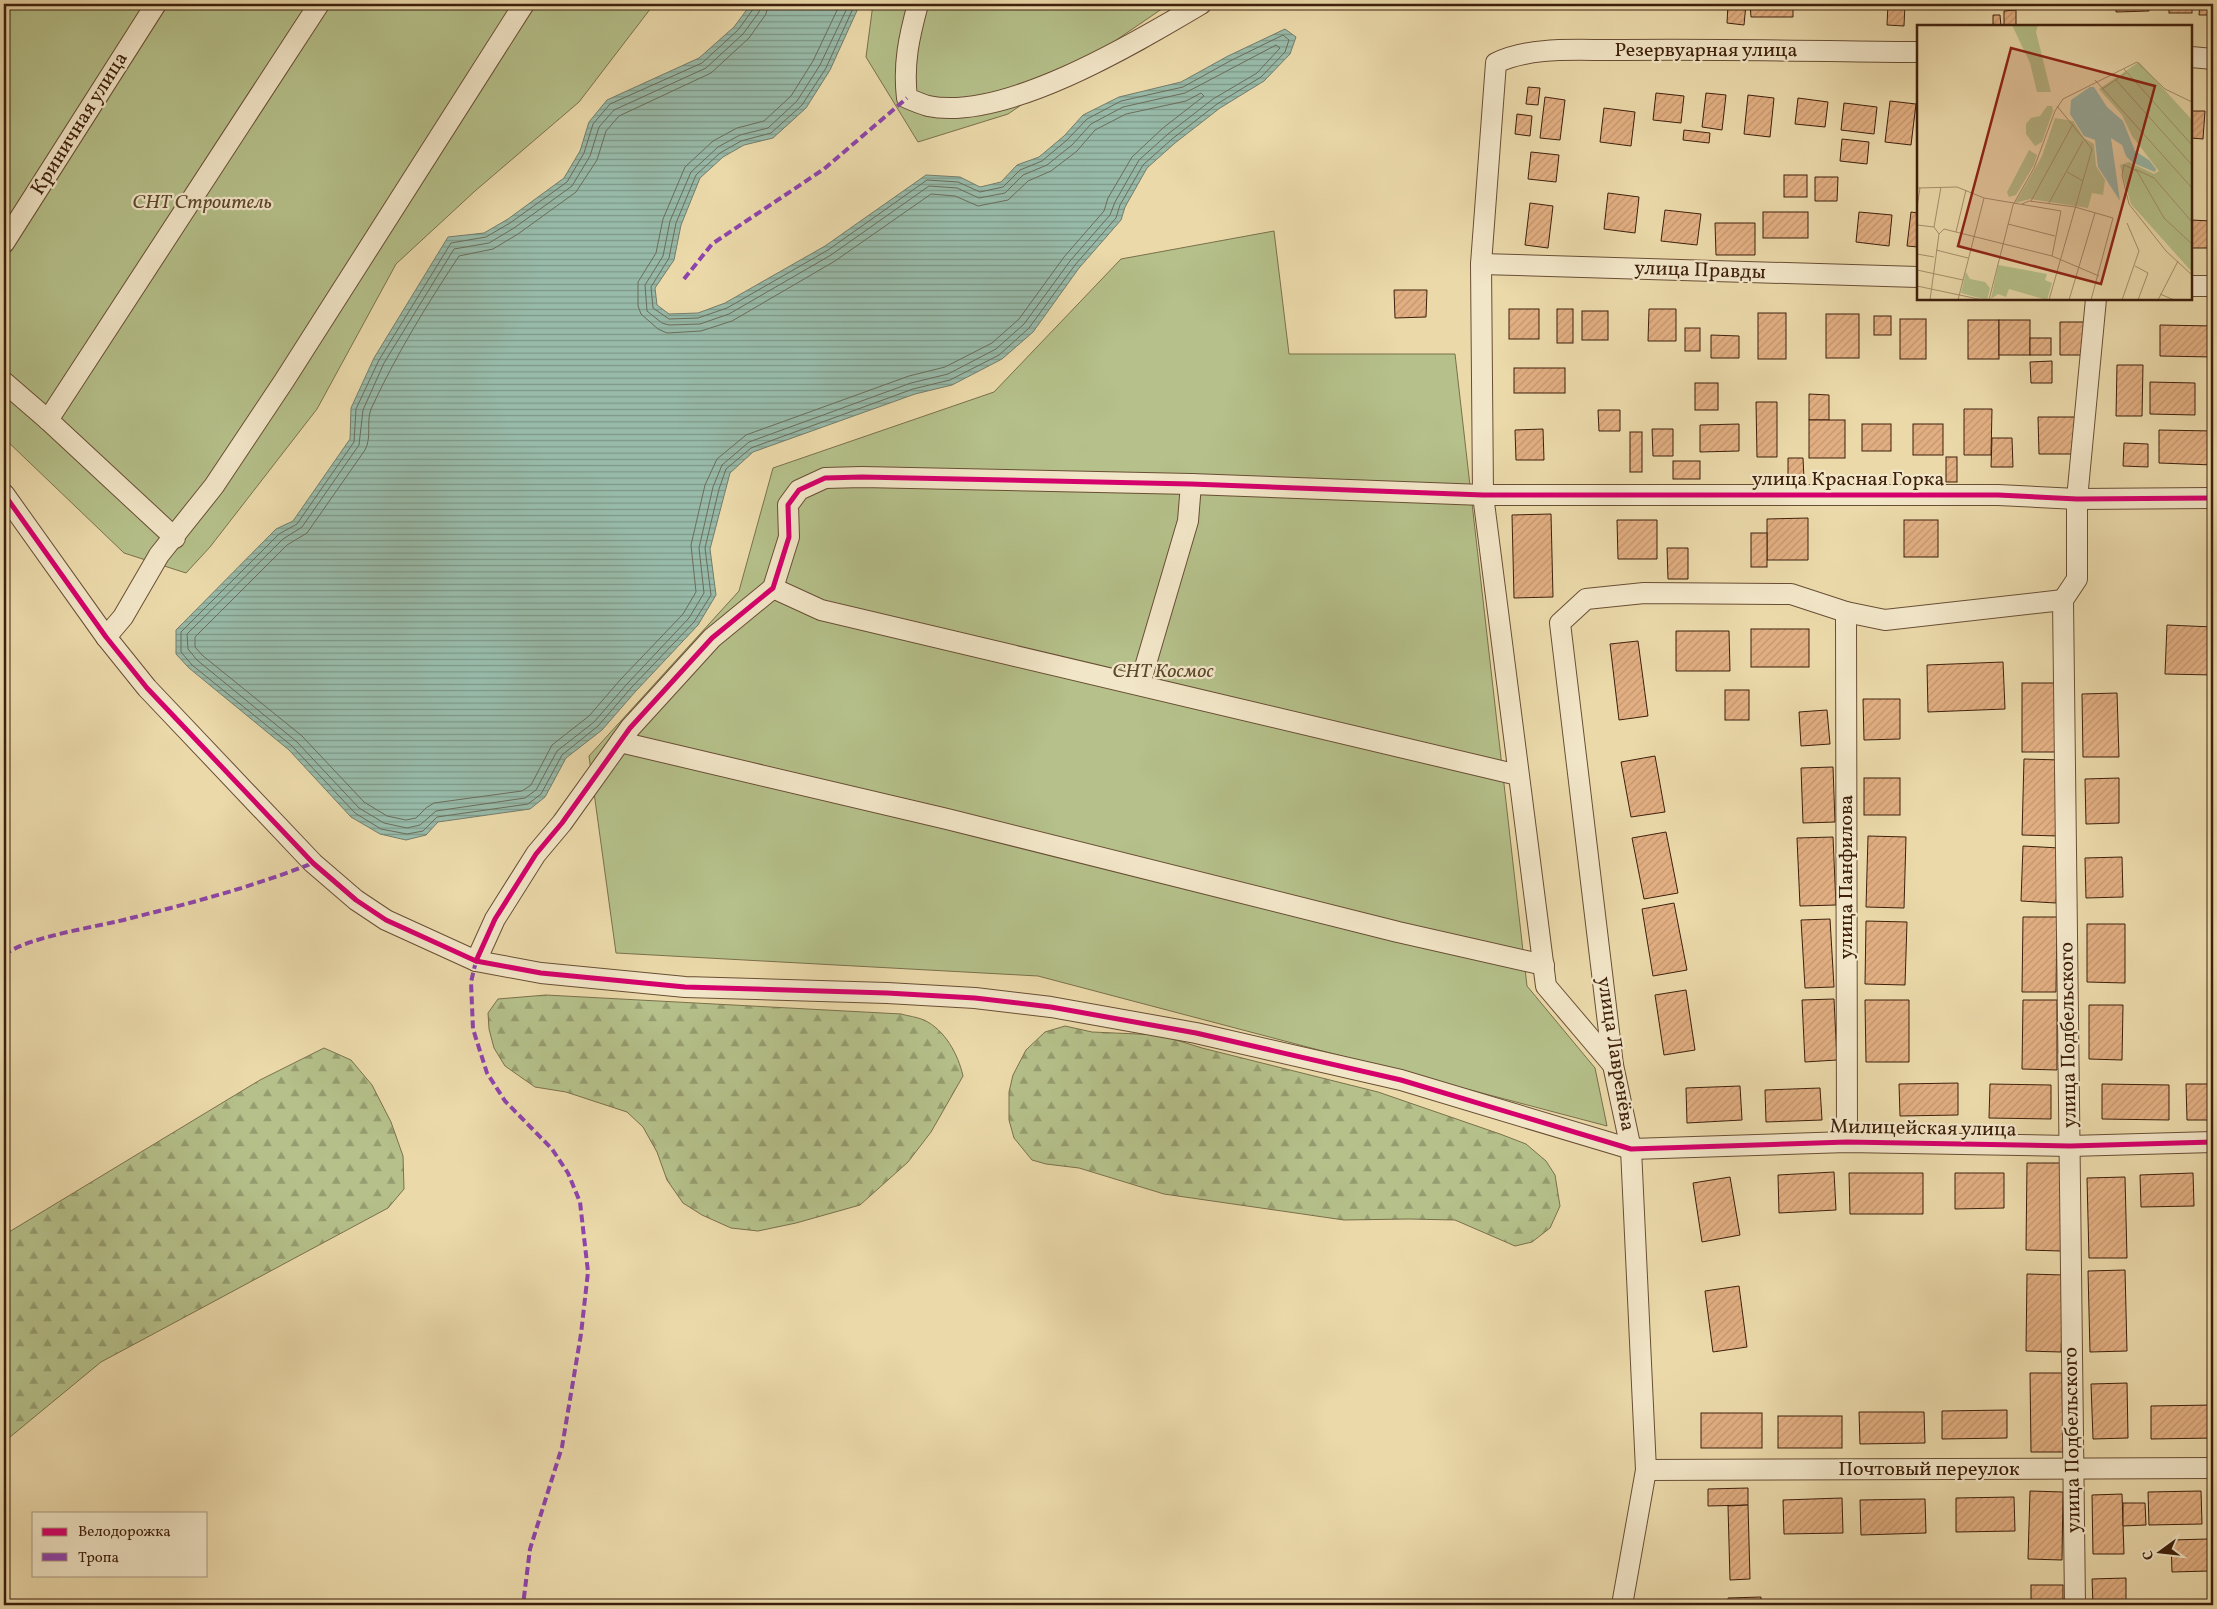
<svg xmlns="http://www.w3.org/2000/svg" width="2217" height="1609" font-family="Vollkorn,serif">
	<style>
		.green { fill: #b5c08a; stroke: #7a704b }
		.forest { fill: url(#forest-firs); stroke: #7a704b }
		.water { fill: url(#water-rules); stroke: #747c6a }
		.lines { fill: none; stroke-linecap: round; stroke-linejoin: round }
		.shore { stroke: #6b6d5a; stroke-width: 1 }
		.building { fill: url(#building-hatch); stroke: #3e200c }
		.minor-casing { stroke: #694e34; stroke-width: 22 }
		.minor { stroke: #f2e6c8; stroke-width: 20 }
		.quiet { stroke: #8e44ad; stroke-width: 4; stroke-dasharray: 8 4; stroke-linecap: butt }
		.cycleway-casing { stroke: #f2e6c8; stroke-width: 8 }
		.cycleway { stroke: #d6006c; stroke-width: 5 }
		.labels { text-anchor: middle; dominant-baseline: central; stroke-width: 4.5; stroke-linejoin: round; paint-order: stroke }
		.street-label { font-size: 20px; fill: #3e200c; stroke: #f2e6c8 }
		.park-label { font-size: 20px; font-style: italic; fill: #5c482c; stroke: #f2e6c8 }
		.inset-road { fill: none; stroke: #a68f6b; stroke-width: 1 }
		.view { fill: #8f2418; fill-opacity: 0.15; stroke: #8f2418; stroke-width: 2.5 }
		.inset-edge { fill: none; stroke: #3e200c; stroke-width: 2.5 }
	</style>
	<defs>
		<pattern id="forest-firs" width="22" height="20" patternUnits="userSpaceOnUse" patternTransform="scale(1.25)"><rect width="22" height="20" fill="#b5c08a"/><path d="M5 1l3.5 6h-7zM16 11l3.5 6h-7z" fill="#959c6f"/></pattern>
		<pattern id="water-rules" width="6" height="5" patternUnits="userSpaceOnUse" patternTransform="scale(1.25)"><rect width="6" height="5" fill="#98baa9"/><path d="M0 2.5h6" fill="none" stroke="#7d9788"/></pattern>
		<pattern id="building-hatch" width="6" height="6" patternUnits="userSpaceOnUse" patternTransform="scale(1.25)"><rect width="6" height="6" fill="#e2af82"/><path d="M-1 1l2-2M0 6l6-6M5 7l2-2" fill="none" stroke="#c3966f"/></pattern>
	</defs>
	<rect width="100%" height="100%" fill="#ebd9aa"/>
	<filter id="stains"><feTurbulence type="fractalNoise" baseFrequency=".004" numOctaves="4"/><feColorMatrix values="0 0 0 0 .2 0 0 0 0 .09 0 0 0 0 .02 0 0 0 .5 -.17"/></filter>
	<radialGradient id="worn" r=".72"><stop offset=".6" stop-color="#630" stop-opacity="0"/><stop offset="1" stop-color="#630" stop-opacity=".3"/></radialGradient>
	<g class="green">
		<path d="M4 4H654L579 102 475 191 396 264 317 409 210 547 186 573 124 553 4 438Z"/>
		<path d="M873 4H1169L1008 114 918 142 866 57Z"/>
		<path d="M1274 231 1289 354H1455L1527 986 1595 1068 1607 1126 1038 976 616 953 589 756 739 591 773 468 994 392 1121 259Z"/>
	</g>
	<g class="forest">
		<path d="M546 995 901 1014C908 1016 917 1017 924 1020 945 1030 958 1054 963 1076L931 1132 908 1162 860 1205 796 1223 758 1231 731 1228 702 1215 683 1203 667 1180 657 1152 643 1127 627 1112 566 1092 535 1087 505 1066 494 1048 489 1029 488 1013 498 999Z"/>
		<path d="M1065 1026 1092 1032 1160 1035 1202 1048 1378 1092 1500 1134 1526 1144 1546 1161 1555 1175 1560 1206 1550 1228 1532 1242 1515 1246 1455 1220 1409 1219 1344 1220 1164 1194 1079 1168 1046 1164 1032 1160 1014 1138 1009 1120V1092L1013 1075 1026 1050 1045 1032Z"/>
		<path d="M324 1048 351 1060 372 1085 391 1122 403 1156 404 1189 388 1208 101 1362 4 1442V1235L260 1080Z"/>
	</g>
	<path class="water" d="M751 4H860L830 70 806 108 773 138 744 145 723 157 700 178 681 225 674 260 655 288 657 305 669 314 698 313 725 303 825 246 926 175 960 177 980 187 1001 182 1017 165 1039 157 1064 136 1083 115 1119 97 1181 82 1228 56 1285 29 1296 37 1290 54 1264 81 1220 108 1175 143 1147 168 1125 207 1121 220 1079 268 1033 332 1002 359 952 385 915 394 753 452 730 473 710 549 716 595 698 625 635 692 602 730 566 758 545 797 530 809 438 822 426 835 406 840 380 834 351 817 289 750 189 668 176 654V630L276 529 293 521 350 439 351 408 374 358 448 237 484 233 508 219 564 178 580 151 589 122 607 100 699 58 734 27Z"/>
	<g class="lines">
		<g class="shore">
			<path d="M755 4 754 8 738 30 702 63 610 104 593 124 584 153 567 182 510 223 486 237 451 243 379 360 356 409 354 442 297 524 279 534 181 632V652L192 665 292 746 355 813 381 829 407 834 423 831 437 817 528 804 541 794 562 755 598 726 631 688 694 622 711 595 705 548 719 489 726 469 751 448 913 389 950 380 999 355 1029 328 1075 265 1116 218 1120 205 1143 165 1172 139 1217 104 1261 77 1285 52 1289 40 1283 35 1230 61 1183 87 1121 101 1087 119 1067 140 1042 161 1020 170 1003 187 980 192 958 182 927 180 828 250 727 308 698 318 669 319 653 308 651 287 669 258 676 223 696 175 720 153 741 141 771 133 802 105 826 68 855 4"/>
			<path d="M761 4 759 12 743 34 706 68 614 110 599 127 590 156 572 186 514 228 489 243 454 249 384 363 363 410 359 445 302 527 283 539 187 634 188 649 197 660 297 742 359 808 384 823 407 828 420 825 436 811 525 798 536 790 557 751 594 722 627 684 689 618 704 593 699 548 713 487 722 465 749 442 911 383 948 374 996 349 1024 324 1070 261 1110 215 1115 202 1139 160 1168 134 1213 99 1257 73 1280 48 1276 45 1185 93 1123 107 1091 124 1072 145 1047 165 1023 175 1005 193 979 198 957 188 929 186 831 255 729 314 700 324 669 325 662 323 647 311 645 285 663 256 670 221 691 172 718 147 740 135 768 128 797 101 820 65 849 4"/>
			<path d="M768 4 766 14 749 38 711 73 619 116 606 131 597 160 576 192 518 234 493 249 459 256C426 306 396 355 371 409 366 422 372 437 365 450L307 533 287 545 195 637V647L202 655 302 736 364 802 387 816 406 820 416 818 426 808 434 803 522 791 531 785 552 745 589 716 621 679 683 614 696 592 691 545 705 485 717 459 746 435 909 376 945 367 992 343 1019 319 1064 257 1104 211 1108 198 1132 157 1163 128 1204 96 1201 93 1186 101 1126 114 1095 130 1077 151 1051 171 1028 181 1008 200 978 206 955 196 931 194 835 261 732 321 701 331 667 333 658 329 641 314 638 306V282L656 253 663 219 685 167 713 141 737 128 764 121 791 96 813 61 840 4"/>
		</g>
	</g>
	<g class="building">
		<path d="M1728 4H1746L1744 25 1727 23Z"/>
		<path d="M1750 4H1793V17H1751Z"/>
		<path d="M1862 4H1884V6L1862 7Z"/>
		<path d="M1888 4H1905L1904 26 1887 25Z"/>
		<path d="M1954 4H1979V8L1954 9Z"/>
		<rect x="2009" y="4" width="26" height="3"/>
		<path d="M2116 4H2149V11L2116 12Z"/>
		<rect x="2169" y="4" width="23" height="9"/>
		<path d="M2200 4H2213V15H2199Z"/>
		<path d="M2016 10V26H2004V11Z"/>
		<path d="M1993 15H2000L2001 26H1993Z"/>
		<path d="M1528 87 1540 88 1538 105 1526 104Z"/>
		<path d="M1656 93 1684 96 1681 123 1653 120Z"/>
		<path d="M1706 93 1726 95 1722 130 1702 127Z"/>
		<path d="M1748 95 1774 98 1770 137 1744 134Z"/>
		<path d="M1545 97 1565 100 1560 140 1540 138Z"/>
		<path d="M1798 98 1828 102 1825 127 1795 124Z"/>
		<path d="M1890 101 1916 104 1911 145 1885 142Z"/>
		<path d="M1844 103 1877 107 1874 134 1841 130Z"/>
		<path d="M1604 108 1635 112 1631 146 1600 142Z"/>
		<path d="M2191 111H2205L2203 139 2191 138Z"/>
		<path d="M1517 114 1532 116 1530 136 1515 134Z"/>
		<path d="M1684 130 1710 133 1709 143 1683 140Z"/>
		<path d="M1842 139 1869 142 1867 164 1840 161Z"/>
		<path d="M1531 152 1559 155 1556 182 1528 179Z"/>
		<rect x="1784" y="175" width="23" height="22"/>
		<path d="M1815 177H1838L1837 201H1815Z"/>
		<path d="M1608 193 1639 197 1635 233 1604 229Z"/>
		<path d="M1530 203 1553 206 1548 248 1525 245Z"/>
		<path d="M1665 210 1701 214 1697 245 1661 241Z"/>
		<rect x="1763" y="212" width="45" height="26"/>
		<path d="M1859 212 1892 215 1889 246 1856 242Z"/>
		<path d="M1911 212 1918 213V247L1907 246Z"/>
		<path d="M2191 220 2211 221 2210 248H2191Z"/>
		<path d="M1715 223H1755V255H1716Z"/>
		<path d="M1394 290H1427L1426 317 1395 318Z"/>
		<rect x="1509" y="309" width="30" height="30"/>
		<rect x="1557" y="309" width="16" height="34"/>
		<path d="M1649 309H1676V341H1648Z"/>
		<rect x="1582" y="311" width="26" height="29"/>
		<rect x="1758" y="313" width="28" height="46"/>
		<rect x="1826" y="314" width="33" height="44"/>
		<rect x="1874" y="316" width="17" height="19"/>
		<rect x="1900" y="319" width="26" height="40"/>
		<rect x="1968" y="320" width="31" height="39"/>
		<rect x="1999" y="320" width="31" height="35"/>
		<path d="M2060 322H2086L2087 355H2060Z"/>
		<path d="M2160 325 2213 326V357L2160 356Z"/>
		<rect x="1685" y="328" width="15" height="23"/>
		<path d="M1711 335 1739 336V358H1711Z"/>
		<rect x="2030" y="338" width="21" height="17"/>
		<path d="M2052 361V383H2031L2030 362Z"/>
		<path d="M2117 365H2143L2142 416H2116Z"/>
		<rect x="1514" y="368" width="51" height="25"/>
		<path d="M2150 382 2195 383V415L2150 414Z"/>
		<rect x="1695" y="383" width="23" height="27"/>
		<path d="M1809 394 1829 395V420H1809Z"/>
		<path d="M1756 402H1777V457H1757Z"/>
		<path d="M1964 409H1992L1991 455H1964Z"/>
		<path d="M1598 410H1620V431H1599Z"/>
		<path d="M2038 417H2075V454H2039Z"/>
		<rect x="1809" y="420" width="36" height="38"/>
		<path d="M1739 424V451L1700 452V425Z"/>
		<rect x="1862" y="424" width="29" height="27"/>
		<rect x="1913" y="424" width="30" height="31"/>
		<path d="M1543 429 1544 460H1516L1515 430Z"/>
		<path d="M1652 429H1673V456H1653Z"/>
		<path d="M2159 430 2213 431V465L2159 463Z"/>
		<rect x="1630" y="432" width="12" height="40"/>
		<path d="M1992 438H2012L2013 467H1991Z"/>
		<path d="M2124 443 2148 444V467L2123 466Z"/>
		<rect x="1946" y="457" width="11" height="25"/>
		<path d="M1788 458H1803L1804 479H1788Z"/>
		<rect x="1673" y="461" width="27" height="18"/>
		<path d="M1551 514 1553 597 1514 598 1512 515Z"/>
		<path d="M1808 518V560H1767V519Z"/>
		<path d="M1617 520H1657V559H1618Z"/>
		<rect x="1904" y="520" width="34" height="37"/>
		<rect x="1751" y="533" width="16" height="34"/>
		<path d="M1667 548H1688V579H1668Z"/>
		<path d="M2167 625 2213 627V675L2165 674Z"/>
		<rect x="1751" y="629" width="58" height="38"/>
		<path d="M1676 631H1729L1730 671H1676Z"/>
		<path d="M1638 641 1648 716 1619 720 1610 644Z"/>
		<path d="M2003 662 2005 709 1928 712 1927 665Z"/>
		<rect x="2022" y="683" width="39" height="69"/>
		<rect x="1725" y="690" width="24" height="30"/>
		<path d="M2117 693 2119 757H2083L2082 694Z"/>
		<path d="M1863 699H1900V739L1864 740Z"/>
		<path d="M1827 710 1830 744 1801 746 1799 712Z"/>
		<path d="M1655 756 1665 812 1631 817 1621 762Z"/>
		<path d="M2024 759 2061 760 2059 836 2022 835Z"/>
		<path d="M1833 767 1835 822 1803 823 1801 768Z"/>
		<rect x="1864" y="778" width="36" height="37"/>
		<path d="M2119 778V823L2086 824 2085 779Z"/>
		<path d="M1666 832 1678 893 1644 899 1632 838Z"/>
		<path d="M1868 836 1906 837 1904 908 1866 907Z"/>
		<path d="M1833 837 1836 905 1800 906 1797 838Z"/>
		<path d="M2023 846 2059 848 2056 903 2021 901Z"/>
		<path d="M2122 857 2123 897 2086 898 2085 858Z"/>
		<path d="M1674 903 1687 970 1653 976 1642 909Z"/>
		<path d="M2023 917H2057L2056 992H2022Z"/>
		<path d="M1830 919 1834 987 1805 988 1801 920Z"/>
		<path d="M1866 921 1907 922 1905 985 1865 984Z"/>
		<path d="M2087 924H2125V983L2087 982Z"/>
		<path d="M1686 990 1695 1050 1664 1055 1655 995Z"/>
		<path d="M2211 991H2213V1026Z"/>
		<path d="M1834 999 1837 1060 1805 1062 1802 1000Z"/>
		<path d="M1865 1000H1909V1062H1866Z"/>
		<path d="M2023 1000H2057V1070L2022 1069Z"/>
		<path d="M2089 1005H2123L2122 1060 2089 1059Z"/>
		<path d="M1958 1083V1115L1900 1116 1899 1084Z"/>
		<path d="M1990 1084 2051 1085V1119L1989 1118Z"/>
		<path d="M2102 1084 2169 1085V1120L2102 1119Z"/>
		<path d="M2186 1084H2213V1120H2187Z"/>
		<path d="M1740 1086 1742 1120 1687 1123 1686 1088Z"/>
		<path d="M1820 1088 1822 1120 1766 1122 1765 1090Z"/>
		<path d="M2027 1163H2062L2061 1251 2026 1250Z"/>
		<path d="M1834 1172 1836 1210 1779 1213 1778 1175Z"/>
		<path d="M1849 1173H1923V1214H1850Z"/>
		<path d="M1955 1173H2004V1208L1955 1209Z"/>
		<path d="M2193 1173 2194 1206 2141 1207 2140 1175Z"/>
		<path d="M1730 1177 1740 1235 1702 1242 1693 1183Z"/>
		<path d="M2125 1177 2127 1258H2089L2087 1178Z"/>
		<path d="M2125 1270 2127 1351 2090 1352 2088 1271Z"/>
		<path d="M2027 1274 2064 1275 2061 1352 2026 1351Z"/>
		<path d="M1739 1286 1747 1347 1713 1352 1705 1291Z"/>
		<path d="M2030 1373H2062L2063 1452H2031Z"/>
		<path d="M2127 1383 2128 1438 2093 1439 2091 1384Z"/>
		<path d="M2213 1405V1438L2151 1439V1406Z"/>
		<path d="M2007 1410V1438L1942 1439V1411Z"/>
		<path d="M1859 1412H1924L1925 1443 1860 1444Z"/>
		<rect x="1701" y="1413" width="61" height="35"/>
		<rect x="1778" y="1416" width="64" height="32"/>
		<path d="M1748 1488V1505L1708 1506V1489Z"/>
		<path d="M2030 1491 2063 1492 2062 1560 2028 1559Z"/>
		<path d="M2201 1491 2202 1524 2149 1525 2148 1492Z"/>
		<path d="M2122 1494 2124 1554H2093L2092 1495Z"/>
		<path d="M2014 1497 2015 1531 1956 1532V1498Z"/>
		<path d="M1842 1498 1843 1533 1784 1534 1783 1500Z"/>
		<path d="M1925 1499 1926 1533 1861 1535 1860 1500Z"/>
		<path d="M2123 1503H2145L2146 1525 2123 1526Z"/>
		<path d="M1748 1505 1750 1579 1730 1580 1728 1506Z"/>
		<path d="M2208 1539 2209 1571 2172 1572 2171 1540Z"/>
		<path d="M2126 1578V1605H2093L2092 1579Z"/>
		<rect x="2031" y="1585" width="32" height="20"/>
		<path d="M1761 1597V1605H1728V1598Z"/>
	</g>
	<g class="lines">
		<defs>
			<g id="minor">
				<path d="M918 4C909 37 903 64 907 98 914 101 921 104 928 106 1004 122 1137 42 1201 4"/>
				<path d="M2191 57 2213 59"/>
				<path d="M4 243 156 4"/>
				<path d="M1481 264 1918 277"/>
				<path d="M2191 286H2213"/>
				<path d="M4 382 48 420 175 538"/>
				<path d="M48 420 319 4"/>
				<path d="M4 494 106 637 147 688 313 863 356 900 386 920 476 961 541 973 685 987 887 993 975 998 1051 1007 1196 1033 1401 1080 1631 1149 1847 1142 2070 1146 2213 1142"/>
				<path d="M773 588 821 610 1518 775"/>
				<path d="M1846 612 1847 1142"/>
				<path d="M106 637 123 617 159 555 214 486 284 381 524 4"/>
				<path d="M1140 684 1188 521 1191 484"/>
				<path d="M620 742 947 819 1398 932 1544 965"/>
				<path d="M476 961 495 919 536 854 562 823 630 728 712 638 773 588 789 537 788 505 799 490 825 478 862 477 1191 484 1483 495H1998L2077 499 2213 498"/>
				<path d="M1613 1065 1546 986 1483 495 1481 264 1496 63C1534 45 1581 51 1623 50 1721 49 1820 51 1918 52"/>
				<path d="M1646 1470 2213 1468"/>
				<path d="M1622 1605 1646 1470 1631 1149 1613 1065 1560 623 1586 599 1644 593 1791 594 1846 612 1885 620 2063 600"/>
				<path d="M2075 1605 2063 600 2077 579V499L2096 299"/>
			</g>
		</defs>
		<use href="#minor" class="minor-casing"/>
		<use href="#minor" class="minor"/>
		<g class="quiet">
			<path d="M684 279 712 244 824 169 907 98"/>
			<path d="M4 955C29 936 98 927 131 918 192 903 255 886 313 863"/>
			<path d="M476 961 471 982 473 1029 487 1073 505 1101 552 1149 568 1173 580 1202 588 1272 581 1334 562 1447 530 1549 523 1605"/>
		</g>
		<defs>
			<g id="cycleway">
				<path d="M4 494 106 637 147 688 313 863 356 900 386 920 476 961 541 973 685 987 887 993 975 998 1051 1007 1196 1033 1401 1080 1631 1149 1847 1142 2070 1146 2213 1142"/>
				<path d="M476 961 495 919 536 854 562 823 630 728 712 638 773 588 789 537 788 505 799 490 825 478 862 477 1191 484 1483 495H1998L2077 499 2213 498"/>
			</g>
		</defs>
		<use href="#cycleway" class="cycleway-casing"/>
		<use href="#cycleway" class="cycleway"/>
	</g>
	<g class="labels">
		<g class="street-label">
			<text x="1706" y="51">Резервуарная улица</text>
			<text transform="translate(80 124) rotate(-58)">Криничная улица</text>
			<text transform="translate(1700 271) rotate(2)">улица Правды</text>
			<text x="1848" y="480">улица Красная Горка</text>
			<text transform="translate(1847 877) rotate(-90)">улица Панфилова</text>
			<text transform="translate(2069 1035) rotate(-91)">улица Подбельского</text>
			<text transform="translate(1615 1054) rotate(81)">улица Лавренёва</text>
			<text transform="translate(1923 1129) rotate(1)">Милицейская улица</text>
			<text transform="translate(2073 1440) rotate(-91)">улица Подбельского</text>
			<text x="1929" y="1470">Почтовый переулок</text>
		</g>
		<g class="park-label">
			<text x="202" y="203">СНТ Строитель</text>
			<text x="1163" y="672">СНТ Космос</text>
		</g>
	</g>
	<g transform="translate(1917 25)">
		<rect width="275" height="275" fill="#ebd9aa"/>
		<path d="M222 37 275 95V247L214 179 203 140 212 137 237 149 242 146 215 111 205 90 182 64ZM138 93 156 96 167 113 177 119 179 141 188 155 186 170 175 168 171 183 113 174 98 178 125 131ZM81 240 130 249 128 255 135 258 130 275 92 264 89 272 81 269 74 274ZM49 247 53 254 68 257 73 263 70 275 44 268Z" fill="#b5c08a"/>
		<path d="M95 0H121L119 7 134 67H120L113 38ZM130 81H135L136 86 125 117 118 121 109 109V99L114 93 123 91ZM112 125 120 130 117 140 99 170 92 172 90 167Z" fill="#b5c08a"/>
		<path d="M173 62H177L190 82 206 96 218 126 232 135 239 144 238 147 216 138 209 131 205 120 194 113 203 176 181 142 178 115 167 111 153 89 154 75Z" fill="#98baa9"/>
		<path class="inset-road" d="M207 44 275 120M178 55 275 163M199 55 275 140M185 64 209 48M218 144 237 153 275 197M150 147 166 156M0 163 40 162 67 173 144 186 135 231M114 176 156 99M132 178 166 116M105 179 112 176 158 182 196 193 174 275M0 182 3 163M91 199 138 211M0 200 17 202 22 209 27 204 135 231 182 251M17 202 24 162M39 207 49 165M275 219 247 193 220 146 207 140 205 150 212 179 249 226 275 250M19 225 51 233M0 229 17 232M218 241 231 248 221 275M0 245 46 255M0 261 66 275M243 269 257 275M13 275 22 209M41 275 67 173M72 275 96 180 117 143 138 86 146 74 220 37 248 64 275 77M132 275 175 124 140 81M152 275 178 188M205 275 222 226 210 198M241 275 261 236"/>
		<path class="view" d="M94 23 238 61 184 259 41 221Z"/>
		<rect width="275" height="275" class="inset-edge"/>
	</g>
	<rect width="2217" height="1609" fill="none" stroke="#ebd9aa" stroke-width="20"/>
	<rect x="5" y="5" width="2207" height="1599" fill="none" stroke="#3e200c" stroke-width="2.5"/>
	<rect x="10" y="10" width="2197" height="1589" fill="none" stroke="#3e200c"/>
	<rect x="32" y="1512" width="175" height="65" fill="#f2e6c8" stroke="#aa977d"/>
	<rect x="42" y="1528" width="25" height="8" fill="#d6006c" stroke="#aa977d"/>
	<text x="78" y="1536" font-size="15" fill="#3e200c">Велодорожка</text>
	<rect x="42" y="1553" width="25" height="8" fill="#8e44ad" stroke="#aa977d"/>
	<text x="78" y="1562" font-size="15" fill="#3e200c">Тропа</text>
	<g transform="translate(2160 1552) rotate(255)" stroke="#f2e6c8" stroke-width="4" paint-order="stroke">
	<path d="M0-4L9 19L0 12L-9 19Z" fill="#3e200c"/>
	<text y="-8" font-size="14" font-weight="bold" text-anchor="middle" fill="#3e200c">С</text>
	</g>
	<rect width="100%" height="100%" filter="url(#stains)"/>
	<rect width="100%" height="100%" fill="url(#worn)"/>
</svg>
